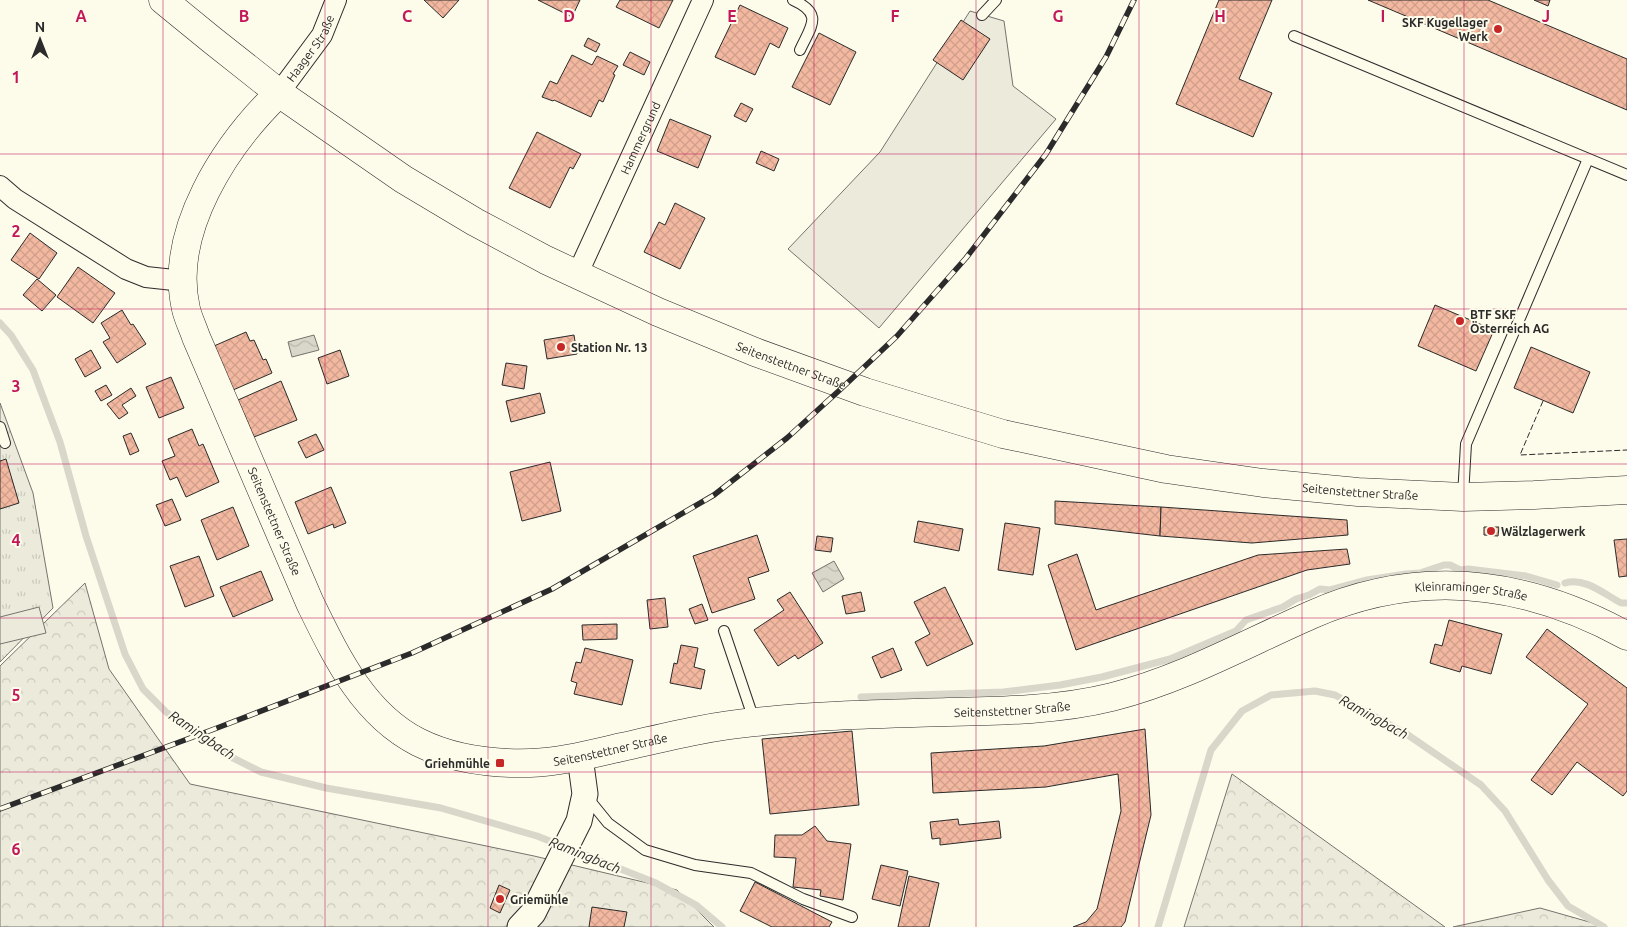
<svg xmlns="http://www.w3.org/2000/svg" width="1627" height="927" font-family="Ubuntu,sans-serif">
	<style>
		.forest { fill: url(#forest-crowns); stroke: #74746e }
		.park { fill: url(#park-tufts); stroke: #74746e }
		.pitch { fill: #ecebdb; stroke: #74746e }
		.water { fill: url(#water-waves); stroke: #74746e }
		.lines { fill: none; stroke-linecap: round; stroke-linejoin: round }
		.stream { stroke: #d8d7c9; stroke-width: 7 }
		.building { fill: url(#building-cross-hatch); stroke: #2b2b2b }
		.service-casing { stroke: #2b2b2b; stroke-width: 12 }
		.minor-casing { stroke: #2b2b2b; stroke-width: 22 }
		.tertiary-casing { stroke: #2b2b2b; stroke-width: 27 }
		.secondary-casing { stroke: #2b2b2b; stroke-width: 29 }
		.primary-casing { stroke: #2b2b2b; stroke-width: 29 }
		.service { stroke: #fdfbea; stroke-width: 10 }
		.minor { stroke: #fdfbea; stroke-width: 20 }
		.tertiary { stroke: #fdfbea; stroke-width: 25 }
		.secondary { stroke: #fdfbea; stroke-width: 28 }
		.primary { stroke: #fdfbea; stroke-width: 28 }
		.rail-casing { stroke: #2b2b2b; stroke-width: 5.5 }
		.rail { stroke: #fdfbea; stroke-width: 4; stroke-dasharray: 11; stroke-linecap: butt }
		.fence { stroke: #2b2b2b; stroke-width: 1; stroke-dasharray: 6 2.5; stroke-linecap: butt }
		.grid { fill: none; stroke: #c2185b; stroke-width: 1; stroke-opacity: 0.55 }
		.poi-dot { fill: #c62828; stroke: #fdfbea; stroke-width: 2 }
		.labels { text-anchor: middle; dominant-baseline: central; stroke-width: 4; stroke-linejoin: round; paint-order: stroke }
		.poi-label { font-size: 12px; font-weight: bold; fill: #2b2b2b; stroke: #fdfbea; text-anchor: start }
		.street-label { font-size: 12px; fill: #2b2b2b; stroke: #fdfbea }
		.water-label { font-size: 14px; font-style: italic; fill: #2b2b2b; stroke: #fdfbea }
		.grid-label { font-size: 16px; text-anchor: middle; font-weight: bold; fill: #c2185b; stroke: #fdfbea; stroke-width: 4; stroke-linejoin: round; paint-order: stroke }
	</style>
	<defs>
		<pattern id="forest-crowns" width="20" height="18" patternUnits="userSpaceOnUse" patternTransform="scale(1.25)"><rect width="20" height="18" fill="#ecebdb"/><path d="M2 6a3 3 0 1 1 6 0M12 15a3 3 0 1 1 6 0" fill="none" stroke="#cbcabc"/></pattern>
		<pattern id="park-tufts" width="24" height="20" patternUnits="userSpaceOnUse" patternTransform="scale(1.25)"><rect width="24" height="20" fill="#ecebdb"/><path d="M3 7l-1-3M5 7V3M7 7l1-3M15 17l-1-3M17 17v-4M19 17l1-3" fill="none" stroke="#cbcabc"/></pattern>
		<pattern id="water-waves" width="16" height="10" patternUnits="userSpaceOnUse" patternTransform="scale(1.25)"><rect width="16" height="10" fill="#d8d7c9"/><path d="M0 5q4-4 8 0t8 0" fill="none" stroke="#bab9ad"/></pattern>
		<pattern id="building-cross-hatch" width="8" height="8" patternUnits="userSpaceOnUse" patternTransform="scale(1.25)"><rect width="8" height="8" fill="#f2b8a0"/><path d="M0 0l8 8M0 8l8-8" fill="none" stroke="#d09e8a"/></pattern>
	</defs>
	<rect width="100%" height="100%" fill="#fdfbea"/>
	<g class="forest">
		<path d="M85 583 109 669 190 784 534 856 677 890 714 927H0V666Z"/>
		<path d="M1232 774 1445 927H1184Z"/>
		<path d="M1540 908 1607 927H1453Z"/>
	</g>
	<path class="park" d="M0 403 33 493 53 608 0 662Z"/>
	<g class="pitch">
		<path d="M970 11 1004 21 1013 86 1056 119 879 328 788 249 880 152Z"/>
		<path d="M39 607 46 633 0 644V617Z"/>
	</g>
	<g class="water">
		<path d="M314 335 319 350 292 357 288 342Z"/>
		<path d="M834 561 844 579 823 592 812 573Z"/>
	</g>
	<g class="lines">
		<g class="stream">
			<path d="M0 323 11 335 33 370 60 442 86 536 125 654 143 689 166 712 223 753 261 772 326 788 441 808 537 836 656 883 696 905 722 927"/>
			<path d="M1565 583C1585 577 1604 594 1621 603H1627"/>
			<path d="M861 697 1003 692 1060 685 1102 677 1170 659 1236 631 1246 620 1283 607 1296 599 1309 595 1320 589 1330 590 1367 580 1406 574 1420 573 1444 565H1450L1460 570 1468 569 1526 576 1557 585"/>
			<path d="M1158 927 1211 750 1242 711 1271 695 1315 691 1335 695 1405 733 1481 785 1505 811 1548 880 1568 906 1604 927"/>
		</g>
	</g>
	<g class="building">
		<path d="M424 0H459L443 18Z"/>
		<path d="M538 0H580L572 17Z"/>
		<path d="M620 0H673L659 28 616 7Z"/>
		<path d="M1219 0H1272L1239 79 1272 93 1253 137 1176 104Z"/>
		<path d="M1368 0H1488L1627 59V110Z"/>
		<path d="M1534 0H1550L1548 6Z"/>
		<path d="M740 5 788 28 779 48 770 43 755 75 715 57Z"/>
		<path d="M961 20 990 39 963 80 933 60Z"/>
		<path d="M819 33 856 52 830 105 792 87Z"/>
		<path d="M588 38 600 44 596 52 584 46Z"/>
		<path d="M630 52 650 62 644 75 623 65Z"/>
		<path d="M572 55 592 65 597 56 618 66 613 74 615 75 603 102 599 100 591 117 554 100 553 101 542 97 550 81 557 84Z"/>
		<path d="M741 103 753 109 746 122 734 116Z"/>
		<path d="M670 119 711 136 698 168 657 151Z"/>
		<path d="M537 132 581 154 573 169 570 167 550 208 509 188Z"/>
		<path d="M761 151 779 159 774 171 756 163Z"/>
		<path d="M675 203 705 218 680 269 644 252 659 222 665 225Z"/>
		<path d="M30 233 57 253 39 279 11 260Z"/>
		<path d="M78 267 115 293 93 323 57 297Z"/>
		<path d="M37 279 56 295 42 311 23 295Z"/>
		<path d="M1435 305 1494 330 1476 371 1418 346Z"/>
		<path d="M122 310 131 325 133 324 146 344 117 363 103 342 110 338 101 323Z"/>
		<path d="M246 332 250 341 254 340 263 360 266 359 272 373 233 390 214 346Z"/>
		<path d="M574 335 577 354 547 359 544 340Z"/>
		<path d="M1531 347 1590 372 1573 413 1514 388Z"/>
		<path d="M91 350 101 368 85 377 75 359Z"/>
		<path d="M340 350 349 376 327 384 318 358Z"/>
		<path d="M506 363 527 366 524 389 502 385Z"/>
		<path d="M171 377 184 408 159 418 146 387Z"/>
		<path d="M281 381 297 420 254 437 238 400Z"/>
		<path d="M106 385 112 395 101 401 95 391Z"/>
		<path d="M131 388 136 396 122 405 128 413 119 419 107 404Z"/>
		<path d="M540 393 545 413 511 422 506 401Z"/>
		<path d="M192 429 199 446 203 444 219 482 186 497 177 477 170 480 162 461 175 456 168 439Z"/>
		<path d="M131 433 139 451 130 455 123 436Z"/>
		<path d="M316 434 324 450 306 458 298 442Z"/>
		<path d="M6 459 19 503 0 509V461Z"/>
		<path d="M550 462 561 511 522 521 510 472Z"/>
		<path d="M331 487 346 523 334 528 333 524 308 534 295 502Z"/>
		<path d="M172 499 181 520 165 526 156 505Z"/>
		<path d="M1055 501 1161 507 1160 536 1055 524Z"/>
		<path d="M233 507 249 546 217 560 201 520Z"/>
		<path d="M1161 507 1347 520 1348 535 1252 543 1160 536Z"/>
		<path d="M918 521 963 529 959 551 914 542Z"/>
		<path d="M1005 523 1040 528 1033 575 998 570Z"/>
		<path d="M1484 527H1499L1498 536 1484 535Z"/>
		<path d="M757 535 769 571 748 578 755 599 712 613 693 556Z"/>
		<path d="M817 536 833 538 831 552 815 550Z"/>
		<path d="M1627 539V576L1619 577 1614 540Z"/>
		<path d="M1347 549 1350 564 1307 570 1076 650 1048 565 1077 554 1096 610 1258 555Z"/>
		<path d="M199 556 214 596 185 607 170 566Z"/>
		<path d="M261 571 273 600 233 617 220 587Z"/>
		<path d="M945 587 973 644 927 666 915 642 930 634 914 602Z"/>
		<path d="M790 592 823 643 798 659 795 655 778 666 754 630 784 610 777 600Z"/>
		<path d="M861 592 865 611 846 614 842 596Z"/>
		<path d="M665 598 668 627 650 629 647 600Z"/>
		<path d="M702 604 708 620 695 624 689 609Z"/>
		<path d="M1449 620 1502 634 1491 674 1462 666 1460 672 1430 663 1435 644 1442 646Z"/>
		<path d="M617 624V639L583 640 582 625Z"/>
		<path d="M1547 629 1627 688V791L1623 796 1577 762 1552 795 1531 780 1588 704 1526 657Z"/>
		<path d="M681 645 698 648 694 667 705 670 701 689 670 683 674 663 677 664Z"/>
		<path d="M585 648 633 660 622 705 574 694 577 683 571 681 576 662 581 663Z"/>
		<path d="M893 648 902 670 881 678 872 657Z"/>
		<path d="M1145 729 1151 815 1125 922 1121 927H1073L1086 922 1097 909 1121 811 1118 774 1046 787 933 793 931 753 1044 746Z"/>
		<path d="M852 731 859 805 770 814 762 739Z"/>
		<path d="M958 819 959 825 999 821 1001 838 940 845V838L932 839 930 822Z"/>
		<path d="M815 826 827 841 851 844 843 900 820 896 821 890 793 887 796 858 774 857 775 835H802Z"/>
		<path d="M881 865 908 871 900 906 872 899Z"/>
		<path d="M909 876 939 883 929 927H898Z"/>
		<path d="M755 882 832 922 829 927H772L740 911Z"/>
		<path d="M499 885 510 890 500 913 490 908Z"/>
		<path d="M592 907 627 912 624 927H589Z"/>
	</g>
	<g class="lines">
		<defs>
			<g id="service">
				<path d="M793 0C824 14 811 26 800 50"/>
				<path d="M982 15 996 0"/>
				<path d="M1294 36 1627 175"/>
				<path d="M0 427 5 443"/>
				<path d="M1463 496 1466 444 1588 159"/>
				<path d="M724 631 750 708 751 721"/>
				<path d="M586 796 608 823 645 850 695 865 751 873 803 899 852 917"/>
			</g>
			<g id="minor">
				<path id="s1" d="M279 93 322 35 336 0"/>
				<path d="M0 186 15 199 126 269 146 277 183 281"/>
				<path id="s2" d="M577 275 703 0"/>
			</g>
			<path id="tertiary" d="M520 927 533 913 579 821 585 794 580 757"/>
			<g id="secondary">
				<path id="s3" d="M279 93C226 144 168 231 186 309 188 318 193 328 196 337L310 603C336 656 363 714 418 742 452 759 492 764 530 763 561 762 591 754 622 747 666 737 710 726 755 722 820 715 884 714 948 712 1002 711 1060 710 1112 697 1183 679 1245 644 1311 615 1419 567 1525 580 1627 636"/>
			</g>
			<g id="primary">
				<path id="s4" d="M163 0 212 40 279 93 403 179 475 222 546 260 658 312 755 352 865 392 1003 434 1166 469 1263 483 1358 492 1463 497 1534 495 1627 490"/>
			</g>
		</defs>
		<use href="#service" class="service-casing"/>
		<use href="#minor" class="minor-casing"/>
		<use href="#tertiary" class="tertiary-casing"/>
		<use href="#secondary" class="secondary-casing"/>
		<use href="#primary" class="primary-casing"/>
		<use href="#service" class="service"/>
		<use href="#minor" class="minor"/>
		<use href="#tertiary" class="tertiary"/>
		<use href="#secondary" class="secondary"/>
		<use href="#primary" class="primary"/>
		<defs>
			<path id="rail" d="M0 809 217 728 412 653 552 589 714 495 787 438 843 387 897 336 966 258 1046 154 1106 57 1134 0"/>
		</defs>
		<use href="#rail" class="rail-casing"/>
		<use href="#rail" class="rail"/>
		<path class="fence" d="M1543 401 1520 455 1627 450"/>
	</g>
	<path class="grid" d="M163 0V927M325 0V927M488 0V927M651 0V927M814 0V927M976 0V927M1139 0V927M1302 0V927M1464 0V927M0 154H1627M0 309H1627M0 464H1627M0 618H1627M0 772H1627"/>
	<g class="poi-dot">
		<circle cx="1498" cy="29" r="5"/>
		<circle cx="1460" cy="321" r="5"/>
		<circle cx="561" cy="347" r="5"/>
		<circle cx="1491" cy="531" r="5"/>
		<rect x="495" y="758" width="10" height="10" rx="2.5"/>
		<circle cx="500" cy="899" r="5"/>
	</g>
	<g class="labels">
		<g class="poi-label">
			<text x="1488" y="22" text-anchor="end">SKF Kugellager<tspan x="1488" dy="14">Werk</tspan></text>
			<text x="1470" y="314">BTF SKF<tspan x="1470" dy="14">Österreich AG</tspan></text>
			<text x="571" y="347">Station Nr. 13</text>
			<text x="1501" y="531">Wälzlagerwerk</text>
			<text x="490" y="763" text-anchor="end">Griehmühle</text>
			<text x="510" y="899">Griemühle</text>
		</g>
		<g class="street-label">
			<text stroke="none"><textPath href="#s1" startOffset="55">Haager Straße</textPath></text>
			<text stroke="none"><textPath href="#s2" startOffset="151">Hammergrund</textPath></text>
			<text stroke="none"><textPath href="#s4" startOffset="731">Seitenstettner Straße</textPath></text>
			<text stroke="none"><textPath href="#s4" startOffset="1316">Seitenstettner Straße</textPath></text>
			<text stroke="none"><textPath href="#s3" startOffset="475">Seitenstettner Straße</textPath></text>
			<text stroke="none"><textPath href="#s3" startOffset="1826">Kleinraminger Straße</textPath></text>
			<text stroke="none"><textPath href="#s3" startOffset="1345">Seitenstettner Straße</textPath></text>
			<text stroke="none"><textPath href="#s3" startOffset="940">Seitenstettner Straße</textPath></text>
		</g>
		<g class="water-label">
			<text transform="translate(1374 717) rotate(29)">Ramingbach</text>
			<text transform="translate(202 735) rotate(34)">Ramingbach</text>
			<text transform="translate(585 855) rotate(22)">Ramingbach</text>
		</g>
	</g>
	<g class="grid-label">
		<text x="81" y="22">A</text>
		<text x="244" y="22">B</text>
		<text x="407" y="22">C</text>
		<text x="569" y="22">D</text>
		<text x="732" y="22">E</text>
		<text x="895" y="22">F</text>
		<text x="1058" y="22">G</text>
		<text x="1220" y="22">H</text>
		<text x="1383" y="22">I</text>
		<text x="1546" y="22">J</text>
		<text x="16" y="83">1</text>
		<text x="16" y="237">2</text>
		<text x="16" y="392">3</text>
		<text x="16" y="546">4</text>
		<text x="16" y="701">5</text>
		<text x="16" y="855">6</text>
	</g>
	<g transform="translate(40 40)" stroke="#fdfbea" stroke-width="4" paint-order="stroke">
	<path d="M0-4L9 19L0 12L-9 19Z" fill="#2b2b2b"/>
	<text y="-8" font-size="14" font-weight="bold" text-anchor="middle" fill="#2b2b2b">N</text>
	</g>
</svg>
